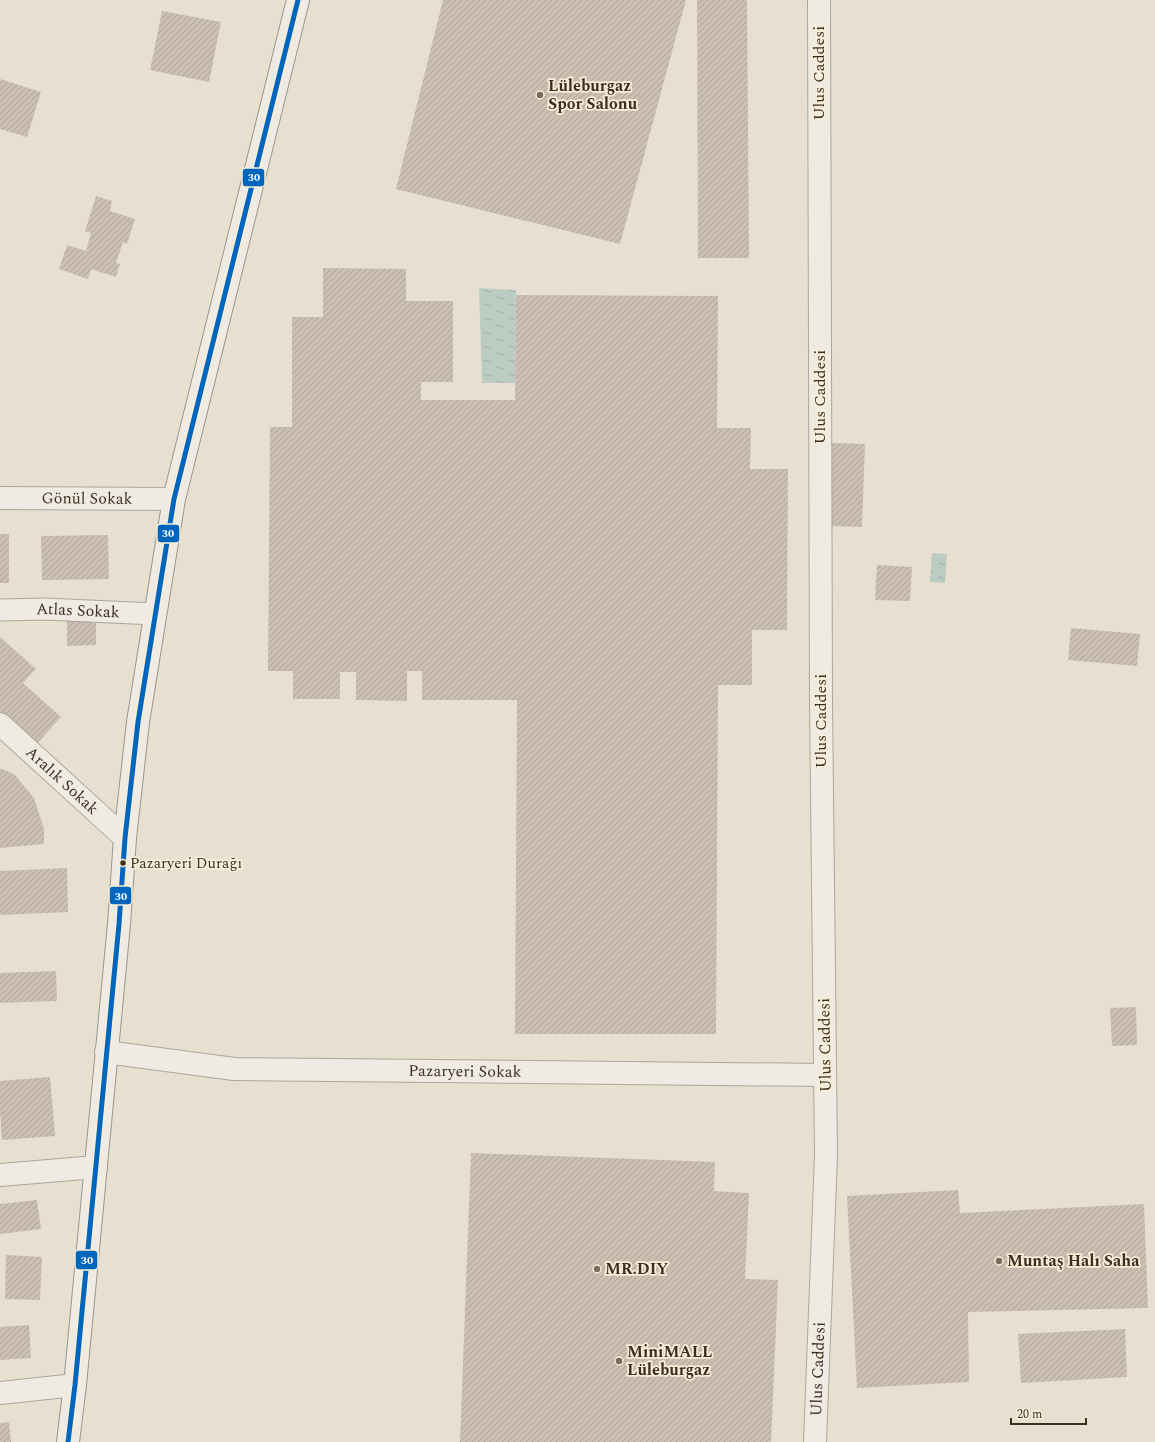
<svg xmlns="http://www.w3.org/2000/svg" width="1155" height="1442" font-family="Spectral,serif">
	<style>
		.water { fill: url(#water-ripples) }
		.building { fill: url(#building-hatch) }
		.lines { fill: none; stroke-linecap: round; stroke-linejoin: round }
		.pedestrian-casing { stroke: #ada599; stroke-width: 23 }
		.minor-casing { stroke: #ada599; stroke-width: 24 }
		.tertiary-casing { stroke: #ada599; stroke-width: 24 }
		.secondary-casing { stroke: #9c958a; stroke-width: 24 }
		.pedestrian { stroke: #efebe3; stroke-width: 21 }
		.minor { stroke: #efebe3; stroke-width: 22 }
		.tertiary { stroke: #efebe3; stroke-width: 22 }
		.secondary { stroke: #efebe3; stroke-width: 22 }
		.bus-1-casing { stroke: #f7eed8; stroke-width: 8 }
		.bus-1 { stroke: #0065bd; stroke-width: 5 }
		.poi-dot { fill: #786c5e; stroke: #f7eed8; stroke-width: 1.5 }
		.bus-dot { fill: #3d2e20; stroke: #f7eed8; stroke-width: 1.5 }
		.labels { text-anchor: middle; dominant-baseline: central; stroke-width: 3.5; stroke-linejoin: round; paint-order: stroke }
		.bus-label { font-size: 15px; fill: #3d2e20; stroke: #f7eed8; text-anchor: start }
		.street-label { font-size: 16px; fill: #3d2e20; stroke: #f7eed8 }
		.poi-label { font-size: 16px; font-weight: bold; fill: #3d2e20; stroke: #f7eed8; text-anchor: start }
		.line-badge { stroke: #f7eed8; stroke-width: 1.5 }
		.badge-label { font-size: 11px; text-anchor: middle; font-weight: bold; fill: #fff }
	</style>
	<defs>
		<pattern id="water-ripples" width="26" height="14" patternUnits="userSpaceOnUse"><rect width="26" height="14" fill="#bcccc2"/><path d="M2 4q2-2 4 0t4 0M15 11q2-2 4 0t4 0" fill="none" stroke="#a2b0a6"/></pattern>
		<pattern id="building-hatch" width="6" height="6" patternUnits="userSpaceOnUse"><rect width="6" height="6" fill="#cbbfb2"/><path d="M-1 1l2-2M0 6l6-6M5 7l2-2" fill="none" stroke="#afa499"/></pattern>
	</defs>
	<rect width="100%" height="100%" fill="#e7e0d1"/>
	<g class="water">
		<path d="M479 288 516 290 515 383H482Z"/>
		<path d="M932 553 947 554 945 583 930 582Z"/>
	</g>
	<g class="building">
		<path d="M443 0H686L620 244 396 189Z"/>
		<path d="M697 0H747L749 258H698Z"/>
		<path d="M162 11 221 22 209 82 150 70Z"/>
		<path d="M0 79 41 92 27 137 0 129Z"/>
		<path d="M96 196 112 201 110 211 135 219 127 244 123 242 116 263 120 264 116 277 91 269 88 279 59 269 67 245 86 251 91 233 85 231Z"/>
		<path d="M323 268 406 269V301H453V382H421V400H515L516 295 718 296 717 428H751L750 469H788L787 630H752V685H718L716 1034H515L517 700H422V671H407V701L356 700V672H340V699H293V671H268L270 427H292V317H323Z"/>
		<path d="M831 443 865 444 862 527 829 526Z"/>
		<rect x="0" y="534" width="9" height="49"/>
		<path d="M108 535 109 579 42 580 41 536Z"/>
		<path d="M877 565 912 567 910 601 875 600Z"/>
		<path d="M67 620H96V645L67 646Z"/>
		<path d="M1071 628 1140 634 1137 666 1068 660Z"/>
		<path d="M0 637 36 669 23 683 61 717 34 747 0 717Z"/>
		<path d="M0 768 14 774 34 798 44 829V844L0 848Z"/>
		<path d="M67 868 68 912 0 915V871Z"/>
		<path d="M56 971 57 1001 0 1003V973Z"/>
		<path d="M1136 1007 1137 1045 1112 1046 1110 1008Z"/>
		<path d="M50 1077 55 1136 2 1140 0 1110V1081Z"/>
		<path d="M471 1153 715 1162 714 1191 749 1193 745 1279 778 1280 771 1442H460Z"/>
		<path d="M958 1190 960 1213 1144 1204 1148 1308 968 1312 969 1382 857 1388 847 1196Z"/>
		<path d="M37 1200 41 1229 0 1234V1204Z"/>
		<path d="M6 1255 42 1257 40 1300 5 1299Z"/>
		<path d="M29 1325 31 1358 0 1360V1327Z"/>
		<path d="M1125 1329 1127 1377 1021 1383 1018 1334Z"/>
		<path d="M9 1422 11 1442H0V1423Z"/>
	</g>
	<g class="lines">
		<defs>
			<g id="pedestrian">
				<path id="s1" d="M0 610 45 609 155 614"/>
			</g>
			<g id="minor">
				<path id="s2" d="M0 724 125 838"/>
				<path id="s3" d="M106 1052 234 1069 825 1075"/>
				<path d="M0 1175 96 1167"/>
				<path d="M0 1393 75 1385"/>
			</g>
			<g id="tertiary">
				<path id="s4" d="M0 498 174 499"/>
				<path id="s5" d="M815 1442 826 1155 821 702 819 0"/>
			</g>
			<path id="secondary" d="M68 1442 75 1385 119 924 125 838 138 722 174 499 298 0"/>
		</defs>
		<use href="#pedestrian" class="pedestrian-casing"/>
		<use href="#minor" class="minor-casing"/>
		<use href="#tertiary" class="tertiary-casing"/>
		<use href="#secondary" class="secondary-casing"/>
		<use href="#pedestrian" class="pedestrian"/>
		<use href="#minor" class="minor"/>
		<use href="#tertiary" class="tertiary"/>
		<use href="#secondary" class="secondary"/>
		<defs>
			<path id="bus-1" d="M68 1442 75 1385 119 924 125 838 138 722 174 499 298 0"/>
		</defs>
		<use href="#bus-1" class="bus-1-casing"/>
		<use href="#bus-1" class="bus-1"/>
	</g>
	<g class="poi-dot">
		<circle cx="540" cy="95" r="4"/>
		<circle cx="999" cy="1261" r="4"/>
		<circle cx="597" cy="1269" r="4"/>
		<circle cx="619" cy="1361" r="4"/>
	</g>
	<circle class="bus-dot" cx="123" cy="863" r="3.5"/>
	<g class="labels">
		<g class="bus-label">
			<text x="130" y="863">Pazaryeri Durağı</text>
		</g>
		<g class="street-label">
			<text transform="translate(819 73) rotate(-90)">Ulus Caddesi</text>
			<text transform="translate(820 397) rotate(-90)">Ulus Caddesi</text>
			<text stroke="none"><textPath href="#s4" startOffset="87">Gönül Sokak</textPath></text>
			<text stroke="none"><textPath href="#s1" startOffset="78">Atlas Sokak</textPath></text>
			<text transform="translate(821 721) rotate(-90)">Ulus Caddesi</text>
			<text stroke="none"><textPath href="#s2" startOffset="84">Aralık Sokak</textPath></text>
			<text transform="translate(825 1045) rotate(-91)">Ulus Caddesi</text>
			<text stroke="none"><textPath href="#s3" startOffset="360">Pazaryeri Sokak</textPath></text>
			<text stroke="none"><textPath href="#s5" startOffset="73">Ulus Caddesi</textPath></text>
		</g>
		<g class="poi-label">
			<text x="548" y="86">Lüleburgaz<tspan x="548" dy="18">Spor Salonu</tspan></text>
			<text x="1007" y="1261">Muntaş Halı Saha</text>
			<text x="605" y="1269">MR.DIY</text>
			<text x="627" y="1352">MiniMALL<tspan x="627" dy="18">Lüleburgaz</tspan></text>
		</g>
	</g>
	<g class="line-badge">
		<rect x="242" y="168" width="23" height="19" rx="4" fill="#0065bd"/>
		<rect x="157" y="524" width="23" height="19" rx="4" fill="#0065bd"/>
		<rect x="109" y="886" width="23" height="19" rx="4" fill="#0065bd"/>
		<rect x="75" y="1250" width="23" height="20" rx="4" fill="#0065bd"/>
	</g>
	<g class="badge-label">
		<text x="254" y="181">30</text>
		<text x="168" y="537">30</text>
		<text x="121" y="900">30</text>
		<text x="87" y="1264">30</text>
	</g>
	<path d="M1011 1418v6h75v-6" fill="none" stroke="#3d2e20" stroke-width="2"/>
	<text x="1017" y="1418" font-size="12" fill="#3d2e20" stroke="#f7eed8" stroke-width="3" paint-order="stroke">20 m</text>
</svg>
